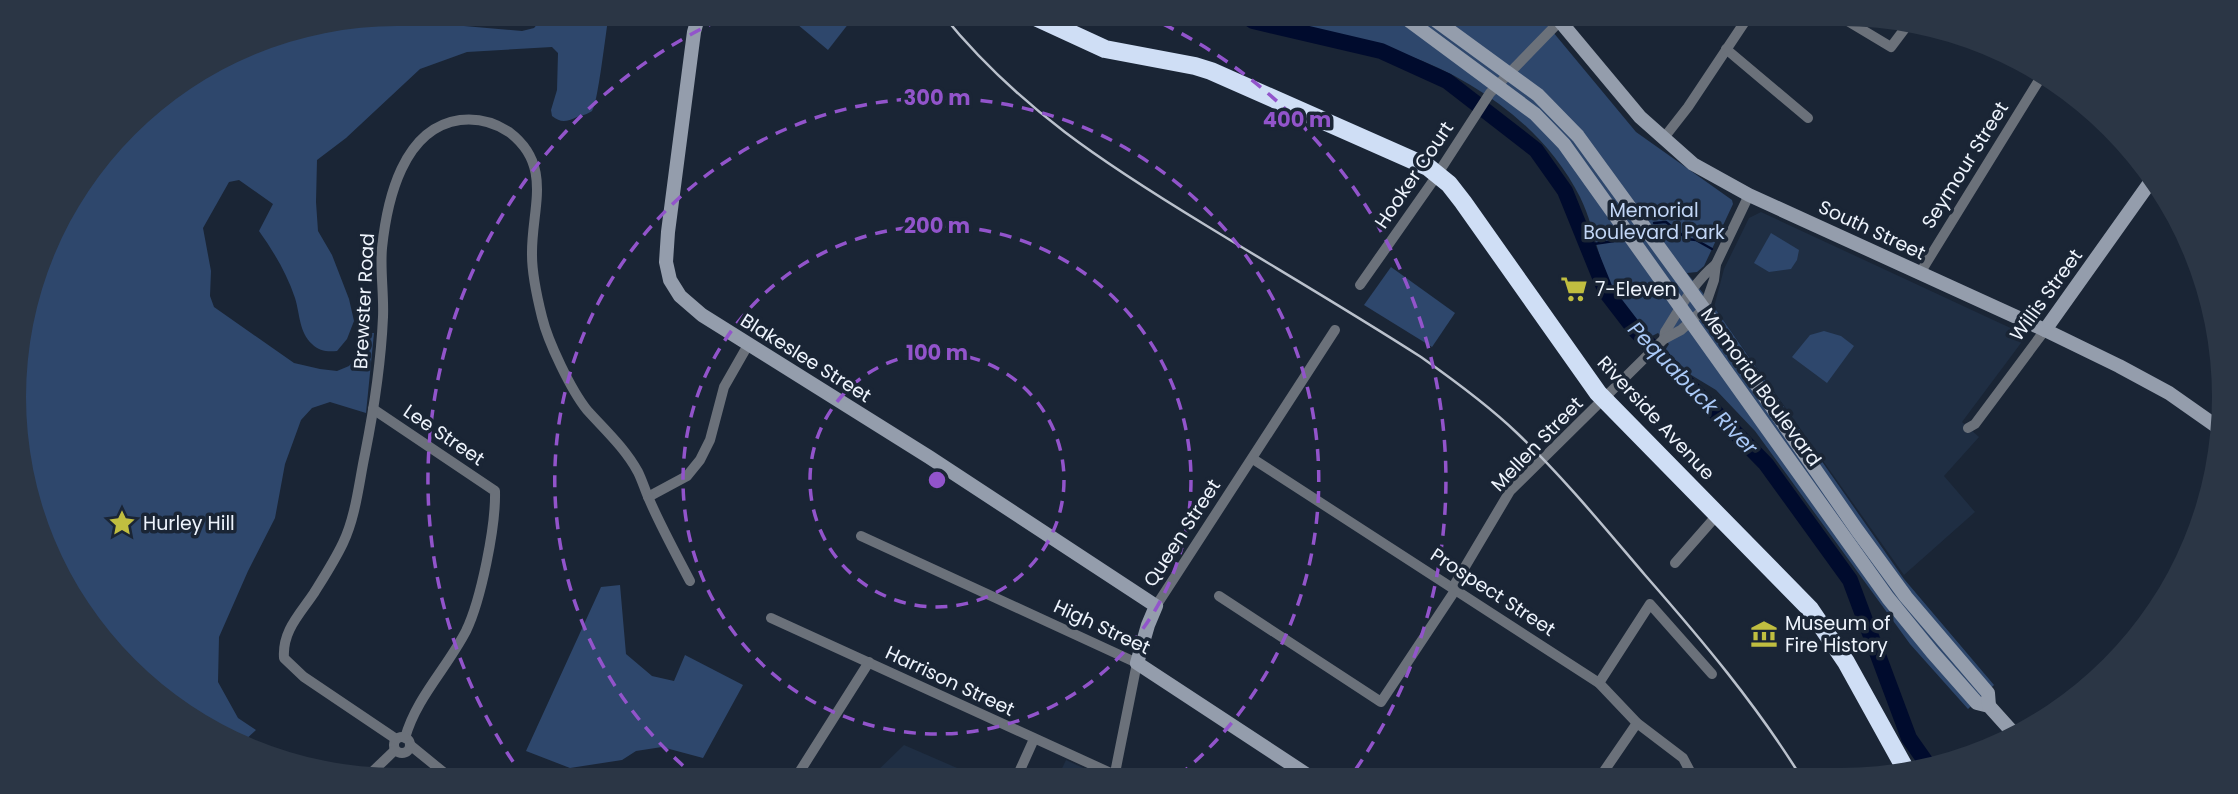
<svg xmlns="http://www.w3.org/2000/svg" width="2238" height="794" font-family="Poppins,sans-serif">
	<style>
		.built { fill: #1f2e43 }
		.green { fill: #2e476c }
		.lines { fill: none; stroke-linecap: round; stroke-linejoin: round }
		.stream { stroke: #000b2d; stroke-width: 2.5 }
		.river { stroke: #000b2d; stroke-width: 16 }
		.street { stroke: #6b717a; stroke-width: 10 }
		.secondary { stroke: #949dac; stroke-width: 14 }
		.highway { stroke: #cfdef5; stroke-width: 18 }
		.rail { stroke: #bac1cc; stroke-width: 2.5 }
		.ring { fill: none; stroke: #9254cb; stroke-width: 3.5; stroke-dasharray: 12 9 }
		.labels { text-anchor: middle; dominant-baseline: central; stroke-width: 7; stroke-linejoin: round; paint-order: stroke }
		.street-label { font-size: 19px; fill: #eef4fd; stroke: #1a2535 }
		.park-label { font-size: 19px; fill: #c3d7f7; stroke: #1a2535 }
		.poi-label { font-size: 19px; fill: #eef4fd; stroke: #1a2535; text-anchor: start }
		.water-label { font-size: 21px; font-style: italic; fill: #aac9f7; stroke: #1a2535 }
		.centre { fill: #9254cb; stroke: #1a2535; stroke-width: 3.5 }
		.ring-label { font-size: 21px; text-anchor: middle; font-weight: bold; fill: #9254cb; stroke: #1a2535; stroke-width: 7; stroke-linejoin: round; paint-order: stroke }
	</style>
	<rect width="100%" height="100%" fill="#1a2535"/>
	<g class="built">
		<path d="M1761 212 2017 331 2021 336V343L1962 422 1979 437 1944 476 1975 512 1904 575 1714 307 1724 269 1749 218Z"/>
		<path d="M904 745 964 771 960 779H869Z"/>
		<path d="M1066 760 1105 778 1057 779Z"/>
	</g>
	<g class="green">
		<path d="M397 14H446L452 21 464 26 522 31 534 28 546 14H609C606 29 598 105 592 111 588 114 581 116 577 117 566 122 561 123 552 116L551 110 557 90 558 53 552 47 467 52 420 69 346 138 317 160 316 202 318 231 332 255 349 299 354 321 347 339 337 351C327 352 319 351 312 344 299 332 300 314 295 298 287 274 274 252 259 231L273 204 239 180 229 182 203 228 211 271 210 296 214 307 294 363 320 369 337 371 349 366 361 351 371 333H374L366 413 330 402 312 408 301 420 285 464 275 518 248 571 219 637 218 682 238 718 256 730 243 742 184 715 79 610 27 496 17 347 54 227 144 109 251 43Z"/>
		<path d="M806 14H856L828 50 797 24Z"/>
		<path d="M1270 14H1538L1636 132 1732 200 1733 204 1704 266 1697 272 1687 273 1714 307 1904 579 1994 685 1968 709 1910 644 1755 431 1716 390 1678 367 1664 352 1669 344 1658 333 1650 337C1635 319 1618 303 1609 282 1597 254 1593 223 1580 197 1545 128 1478 81 1407 55 1363 39 1314 32 1270 14Z"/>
		<path d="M1771 233 1799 250 1797 260 1791 269 1769 272 1754 263Z"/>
		<path d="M1391 267 1455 313 1432 347 1364 305Z"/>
		<path d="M1824 331 1841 336 1854 346 1827 383 1792 357 1810 335Z"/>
		<path d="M620 585 626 654 652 676 674 681 685 655 743 685 703 758 662 747 636 751 622 760 570 768 526 751 601 587Z"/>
	</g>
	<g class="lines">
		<g class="stream">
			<path d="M1654 223 1666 222 1687 239 1696 240 1712 249"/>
			<path d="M1587 245 1614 241"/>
		</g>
		<path class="river" d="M1243 14 1253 21 1381 51 1447 81 1536 150 1565 191 1606 292 1636 331 1766 464 1850 580 1909 738 1928 765"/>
		<g class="street">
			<path d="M1836 14 1891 47 1909 23"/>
			<path d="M1726 49 1808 118"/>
			<path d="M1663 139 1688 107 1750 14"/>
			<path d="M1920 273 2041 77"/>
			<path d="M1360 285 1433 181 1490 93 1560 21"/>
			<path d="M1664 339 1665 332C1680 308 1694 282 1716 264"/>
			<path d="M373 409 495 491C496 526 481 600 466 631 447 668 416 698 405 738"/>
			<path d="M1968 428 1975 424 2045 330"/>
			<path d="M1253 459 1599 683 1637 723 1683 758 1693 777"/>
			<path d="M648 497 687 476 700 460 710 440 724 387 748 345"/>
			<path d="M861 536 1137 663 1114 778"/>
			<path d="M1675 563 1718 514"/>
			<path d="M1453 587 1510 491 1664 339 1681 330 1704 309 1714 280 1716 264 1749 195"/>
			<path d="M1219 596 1381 702 1456 589"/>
			<path d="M1156 606 1335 330"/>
			<path d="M771 618 1115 775"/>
			<path d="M1599 683 1650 604 1712 674"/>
			<circle cx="402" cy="745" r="8"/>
			<path d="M396 739 304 677 284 658C282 631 300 614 314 593 324 577 335 560 343 543 356 516 359 482 365 454 374 409 381 362 383 317 384 294 380 270 382 248 387 200 403 128 460 120 477 118 494 122 509 132 554 166 531 209 532 255 532 275 537 297 542 317 548 342 571 390 587 410 605 430 625 448 638 472 642 480 645 490 649 499 661 527 676 554 690 581"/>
			<path d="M410 745 453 780"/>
			<path d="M368 776 395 750"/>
			<path d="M1600 777 1637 723"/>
			<path d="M795 779 869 662"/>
			<path d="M1016 779 1034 739"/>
		</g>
		<g class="secondary">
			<path d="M699 14 694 32 668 232 666 262 670 280 680 296 702 315 929 457 1156 606 1148 625 1137 663 1312 778"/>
			<path d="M1400 14 1535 114 1564 144 1888 598 1932 652 1977 703 1989 706 2016 736"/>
			<path d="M1427 14 1538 95 1578 136 1704 309 1857 530 1906 597 1988 693 1989 706"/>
			<path d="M1554 14 1640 117 1693 164 1749 195 2045 330 2119 366 2169 393 2216 426"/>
			<path d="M2045 330 2151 181"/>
		</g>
		<path class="highway" d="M1029 14 1105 49 1195 66 1211 71 1428 167 1449 184 1463 202 1598 393 1810 609 1846 662 1907 772"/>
		<path class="rail" d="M942 14C1018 108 1105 164 1207 226 1279 270 1351 312 1421 357 1455 381 1488 405 1517 433 1563 477 1604 527 1645 575 1701 639 1756 704 1801 777"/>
	</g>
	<g class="ring">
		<circle cx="937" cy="480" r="127"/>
		<circle cx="937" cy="480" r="254"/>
		<path d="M699 779A382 382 0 1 1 1177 777"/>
		<path d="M525 779A509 509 0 0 1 730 15M1144 15A509 509 0 0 1 1351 776"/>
	</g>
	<defs>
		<symbol id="supermarket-bare" viewBox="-9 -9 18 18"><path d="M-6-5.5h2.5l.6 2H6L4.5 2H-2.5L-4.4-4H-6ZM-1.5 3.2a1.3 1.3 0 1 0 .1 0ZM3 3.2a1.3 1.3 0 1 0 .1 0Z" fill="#c0be40" stroke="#1a2535" stroke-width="2.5" paint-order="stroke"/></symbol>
		<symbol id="sight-bare" viewBox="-9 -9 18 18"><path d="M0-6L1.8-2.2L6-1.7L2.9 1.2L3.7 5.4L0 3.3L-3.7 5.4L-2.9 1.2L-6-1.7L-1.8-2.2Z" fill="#c0be40" stroke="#1a2535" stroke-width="2.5" paint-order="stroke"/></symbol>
		<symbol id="museum-bare" viewBox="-9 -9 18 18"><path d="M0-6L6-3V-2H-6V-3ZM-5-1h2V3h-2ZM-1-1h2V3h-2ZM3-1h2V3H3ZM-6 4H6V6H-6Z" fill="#c0be40" stroke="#1a2535" stroke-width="2.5" paint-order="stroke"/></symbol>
	</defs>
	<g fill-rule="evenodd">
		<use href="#supermarket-bare" x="1555" y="270" width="38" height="38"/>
		<use href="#sight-bare" x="103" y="504" width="38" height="38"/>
		<use href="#museum-bare" x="1745" y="615" width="38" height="38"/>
	</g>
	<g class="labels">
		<g class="street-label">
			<text transform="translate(1965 165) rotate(-58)">Seymour Street</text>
			<text transform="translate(1414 175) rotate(-56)">Hooker Court</text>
			<text transform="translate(1872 230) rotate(25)">South Street</text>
			<text transform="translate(2046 295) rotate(-54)">Willis Street</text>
			<text transform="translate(364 301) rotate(-87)">Brewster Road</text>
			<text transform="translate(806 358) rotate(32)">Blakeslee Street</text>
			<text transform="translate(1761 387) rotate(54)">Memorial Boulevard</text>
			<text transform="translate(1656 418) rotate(47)">Riverside Avenue</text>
			<text transform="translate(444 435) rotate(34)">Lee Street</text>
			<text transform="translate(1537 444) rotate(-46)">Mellen Street</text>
			<text transform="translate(1182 533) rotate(-57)">Queen Street</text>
			<text transform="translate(1493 592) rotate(33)">Prospect Street</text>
			<text transform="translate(1102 627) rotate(25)">High Street</text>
			<text transform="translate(950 681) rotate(25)">Harrison Street</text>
		</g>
		<g class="park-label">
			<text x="1654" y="210">Memorial<tspan x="1654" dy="22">Boulevard Park</tspan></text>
		</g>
		<g class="poi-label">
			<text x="1595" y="289">7-Eleven</text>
			<text x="143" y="523">Hurley Hill</text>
			<text x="1785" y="623">Museum of<tspan x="1785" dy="22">Fire History</tspan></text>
		</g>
		<g class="water-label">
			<text transform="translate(1693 388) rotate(46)">Pequabuck River</text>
		</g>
	</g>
	<path d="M0 0H2238V794H0ZM397 26H1841A371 371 0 0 1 2212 397V397A371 371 0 0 1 1841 768H397A371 371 0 0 1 26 397V397A371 371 0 0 1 397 26Z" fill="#2b3645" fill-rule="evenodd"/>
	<circle cx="937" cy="480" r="10" class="centre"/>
	<g class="ring-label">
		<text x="937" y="105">300 m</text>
		<text x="1297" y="127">400 m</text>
		<text x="937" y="233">200 m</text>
		<text x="937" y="360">100 m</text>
	</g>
</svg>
